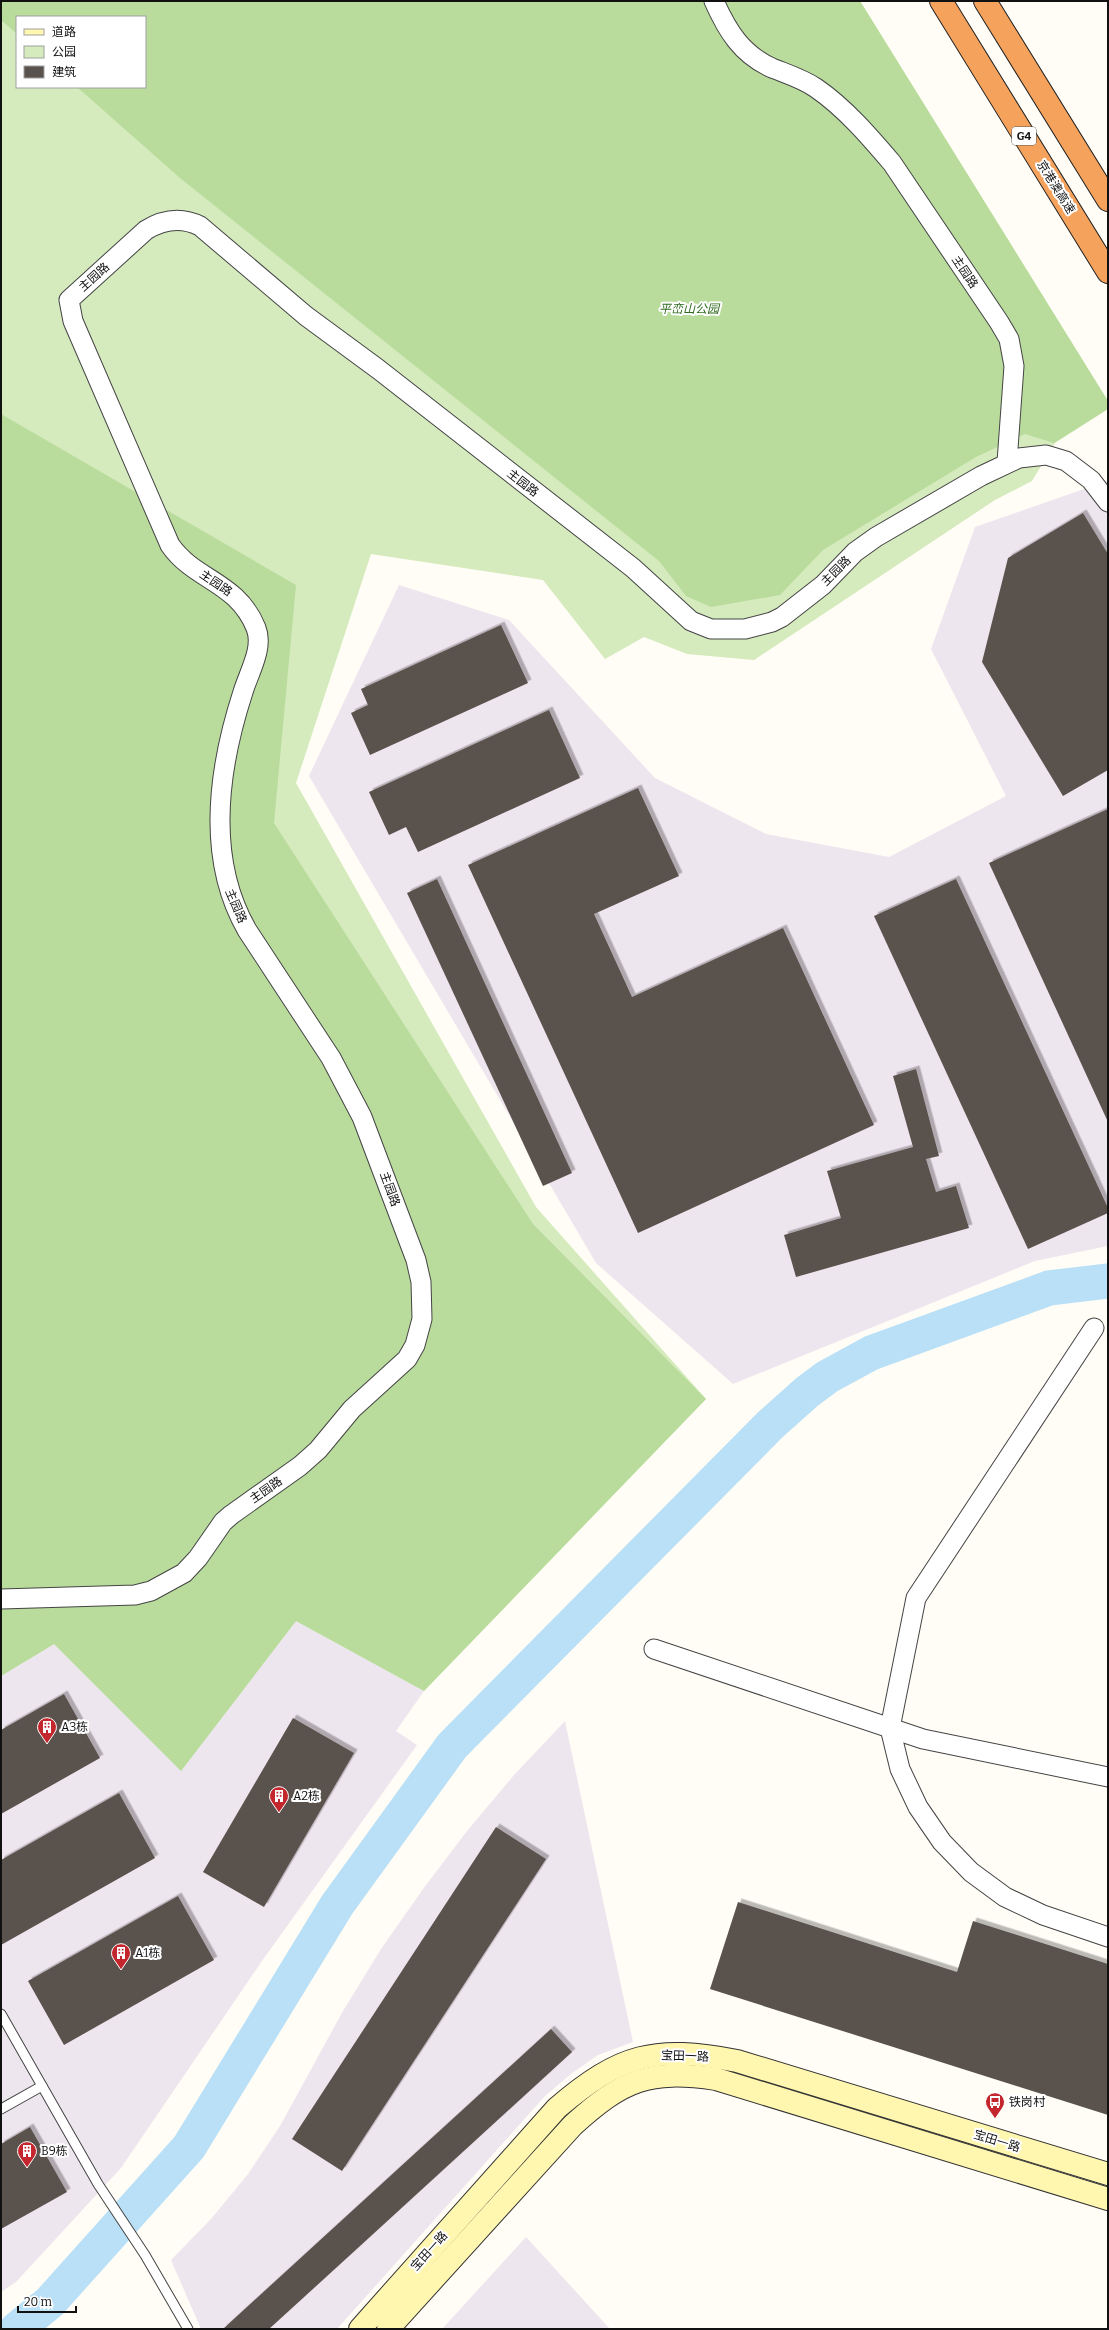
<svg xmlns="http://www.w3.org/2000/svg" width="1109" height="2330" font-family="Bitter,'Noto Sans SC',serif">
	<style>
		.industrial { fill: #eee6ef }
		.green { fill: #d5ebbd; fill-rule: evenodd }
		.forest { fill: #b9dc9c }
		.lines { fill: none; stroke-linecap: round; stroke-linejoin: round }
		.river { stroke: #b9e0f7; stroke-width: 35 }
		.building { fill: #5a524d; filter: url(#shadow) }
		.lane-casing { stroke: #444; stroke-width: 11 }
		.street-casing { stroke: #444; stroke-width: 21 }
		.secondary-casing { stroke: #333; stroke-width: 24 }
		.highway-casing { stroke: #222; stroke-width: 24 }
		.lane { stroke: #fff; stroke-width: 9 }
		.street { stroke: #fff; stroke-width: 19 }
		.secondary { stroke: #fff6b0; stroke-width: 22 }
		.highway { stroke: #f5a25d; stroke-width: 22 }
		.labels { text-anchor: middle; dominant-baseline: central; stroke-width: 4; stroke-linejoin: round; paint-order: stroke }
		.shield { fill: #fff; stroke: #585858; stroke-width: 1 }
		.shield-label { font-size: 11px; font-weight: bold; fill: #111 }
		.street-label { font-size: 12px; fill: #111; stroke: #fff }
		.park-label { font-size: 12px; font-style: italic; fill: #2f6b1f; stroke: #fff }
		.poi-label { font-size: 12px; fill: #111; stroke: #fff; text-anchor: start }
	</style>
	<defs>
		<filter id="shadow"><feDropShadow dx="3.5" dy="-3.5" stdDeviation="0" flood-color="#0004"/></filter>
	</defs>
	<rect width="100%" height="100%" fill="#fffdf5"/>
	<g class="industrial">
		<path d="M1104 482 1108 488V1246L1035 1261 733 1384 596 1263 309 776 399 585 509 620 655 778 766 834 889 857 1006 796 931 649 975 527Z"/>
		<path d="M296 1621 424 1691 396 1731 417 1745 262 1961 121 2168 16 2282 1 2292V1676L53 1643 181 1770Z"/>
		<path d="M565 1721 633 2042 598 2055 571 2074 545 2096 337 2329H201L171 2260 211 2219 248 2174 280 2126 343 2011 381 1949 423 1889 467 1831 514 1775Z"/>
		<path d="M526 2237 610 2329H442Z"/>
	</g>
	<path class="green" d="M1 1H860L1108 401V409L1055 443 1032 481 995 500 754 660 687 654 644 637 605 659 543 580 371 554 296 783 536 1207 706 1399 424 1691 296 1621 181 1771 54 1644 1 1676ZM17 17H145V87H17Z"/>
	<g class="forest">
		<path d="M1 1H860L1108 401V409L1054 443 1025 434 976 457 823 550 780 595 711 607 686 596 659 561 180 178 77 87H145V17H17V34L1 20Z"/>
		<path d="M1 414 296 585 274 823 533 1224 706 1399 424 1691 296 1621 181 1771 54 1644 1 1676Z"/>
	</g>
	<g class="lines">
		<path class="river" d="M17 2329 50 2302 189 2147 337 1905 452 1746 770 1425 807 1392 827 1377 871 1353 1049 1288 1108 1281"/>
	</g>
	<g class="building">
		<path d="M1083 513 1108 554V770L1063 796 982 662 1008 558Z"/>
		<path d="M501 625 528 683 370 755 351 713 368 705 361 689Z"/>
		<path d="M549 710 580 778 418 852 406 827 389 835 369 792Z"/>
		<path d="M638 788 679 876 594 914 632 997 783 928 874 1125 638 1233 468 865Z"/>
		<path d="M1108 809V1122L989 863Z"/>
		<path d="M437 879 572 1173 543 1186 407 893Z"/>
		<path d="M956 879 1108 1208V1213L1028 1249 874 916Z"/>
		<path d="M916 1069 939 1156 926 1159 936 1192 956 1186 969 1228 796 1277 784 1235 841 1218 827 1171 913 1147 893 1076Z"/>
		<path d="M64 1694 100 1758 1 1814V1730Z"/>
		<path d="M293 1718 354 1753 264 1907 203 1872Z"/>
		<path d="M119 1793 155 1858 1 1945V1860Z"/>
		<path d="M496 1827 546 1859 342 2171 292 2139Z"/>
		<path d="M178 1896 214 1960 64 2045 28 1981Z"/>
		<path d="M738 1902 957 1972 973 1921 1108 1964V2115L710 1989Z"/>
		<path d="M551 2029 572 2052 360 2246 269 2329H223Z"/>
		<path d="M30 2127 67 2192 1 2229V2144Z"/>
	</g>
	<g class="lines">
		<defs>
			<g id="lane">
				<path d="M1 2014 98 2184 145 2255 188 2329"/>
				<path d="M1 2109 42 2086"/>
			</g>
			<g id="street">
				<path d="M714 1C727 30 741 54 772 68 787 74 803 79 816 88 845 108 869 136 892 163L999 322 1009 339 1014 366 1007 462"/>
				<path d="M1094 1328 916 1598 890 1728 900 1769 918 1807 942 1842 971 1872 1005 1897 1043 1915 1108 1937"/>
				<path d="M1 1599 135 1595 151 1591 184 1573 198 1558 223 1522 231 1515 300 1466 318 1450 352 1409 407 1359 415 1345 422 1319 421 1282 416 1260 362 1117 331 1058 247 930C205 857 218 769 243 692 249 672 264 648 256 628 237 581 195 581 170 545L73 321 69 300 146 230C164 219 182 217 200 226L306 316 378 369 633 568 691 621 711 629H745L772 622 782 617 823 585 855 552 876 537 981 476 1019 458 1046 455 1066 461 1091 480 1108 502"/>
				<path d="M654 1649 923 1739 1108 1777"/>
			</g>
			<g id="secondary">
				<path d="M360 2329 557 2108C620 2054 655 2045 737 2061L1108 2174"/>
				<path d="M388 2329 573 2125C623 2080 648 2069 716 2079L1108 2199"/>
			</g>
			<g id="highway">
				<path d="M941 1 1108 272"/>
				<path d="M985 1 1108 200"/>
			</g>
		</defs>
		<use href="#lane" class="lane-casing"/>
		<use href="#street" class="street-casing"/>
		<use href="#secondary" class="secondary-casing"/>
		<use href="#highway" class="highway-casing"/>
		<use href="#lane" class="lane"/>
		<use href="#street" class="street"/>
		<use href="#secondary" class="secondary"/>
		<use href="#highway" class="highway"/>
	</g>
	<defs>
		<symbol id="building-pin" viewBox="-11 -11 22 30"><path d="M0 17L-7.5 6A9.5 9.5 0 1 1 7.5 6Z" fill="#c4262e" stroke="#fff"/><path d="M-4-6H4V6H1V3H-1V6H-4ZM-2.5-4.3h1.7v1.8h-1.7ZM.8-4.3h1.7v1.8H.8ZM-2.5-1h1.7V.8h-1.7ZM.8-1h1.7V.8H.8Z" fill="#fff"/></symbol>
		<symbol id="bus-pin" viewBox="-11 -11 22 30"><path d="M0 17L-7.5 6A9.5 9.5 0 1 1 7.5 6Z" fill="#c4262e" stroke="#fff"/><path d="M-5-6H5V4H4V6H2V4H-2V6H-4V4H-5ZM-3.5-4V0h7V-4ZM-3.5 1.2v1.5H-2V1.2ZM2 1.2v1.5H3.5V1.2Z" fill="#fff"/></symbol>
	</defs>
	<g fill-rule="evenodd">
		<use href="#building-pin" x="36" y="1716" width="22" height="30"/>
		<use href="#building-pin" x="268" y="1785" width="22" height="30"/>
		<use href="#building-pin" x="110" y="1942" width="22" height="30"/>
		<use href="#bus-pin" x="984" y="2091" width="22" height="30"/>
		<use href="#building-pin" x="16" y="2140" width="22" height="30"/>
	</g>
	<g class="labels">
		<rect class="shield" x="1012" y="127" width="24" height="18" rx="3"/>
		<g class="shield-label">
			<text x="1024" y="136">G4</text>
		</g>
		<g class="street-label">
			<text transform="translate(1056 187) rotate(58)">京港澳高速</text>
			<text transform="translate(965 272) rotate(56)">主园路</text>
			<text transform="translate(94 277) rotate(-42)">主园路</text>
			<text transform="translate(523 483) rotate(38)">主园路</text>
			<text transform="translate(836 571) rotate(-45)">主园路</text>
			<text transform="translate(216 583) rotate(34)">主园路</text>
			<text transform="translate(236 906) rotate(67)">主园路</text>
			<text transform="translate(390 1189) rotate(70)">主园路</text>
			<text transform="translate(266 1490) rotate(-35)">主园路</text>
			<text transform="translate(685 2056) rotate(2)">宝田一路</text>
			<text transform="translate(997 2141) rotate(17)">宝田一路</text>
			<text transform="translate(429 2251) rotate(-48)">宝田一路</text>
		</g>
		<g class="park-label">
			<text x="689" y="309">平峦山公园</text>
		</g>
		<g class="poi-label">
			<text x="61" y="1727">A3栋</text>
			<text x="293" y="1796">A2栋</text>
			<text x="135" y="1953">A1栋</text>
			<text x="1009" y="2102">铁岗村</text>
			<text x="41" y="2151">B9栋</text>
		</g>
	</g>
	<rect width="1109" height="2330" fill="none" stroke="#111111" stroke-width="4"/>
	<rect x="16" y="16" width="130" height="72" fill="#ffffff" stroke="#a0a0a0"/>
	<rect x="24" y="29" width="20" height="6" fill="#fff6b0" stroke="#a0a0a0"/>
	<text x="52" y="36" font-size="12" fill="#111111">道路</text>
	<rect x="24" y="46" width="20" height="12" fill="#d5ebbd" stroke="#a0a0a0"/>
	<text x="52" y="56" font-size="12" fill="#111111">公园</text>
	<rect x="24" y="66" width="20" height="12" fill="#5a524d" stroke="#a0a0a0"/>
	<text x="52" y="76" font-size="12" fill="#111111">建筑</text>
	<path d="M18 2306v6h58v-6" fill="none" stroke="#111111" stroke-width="2"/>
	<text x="24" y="2306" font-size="12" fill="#111111" stroke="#ffffff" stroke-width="3" paint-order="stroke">20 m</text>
</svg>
